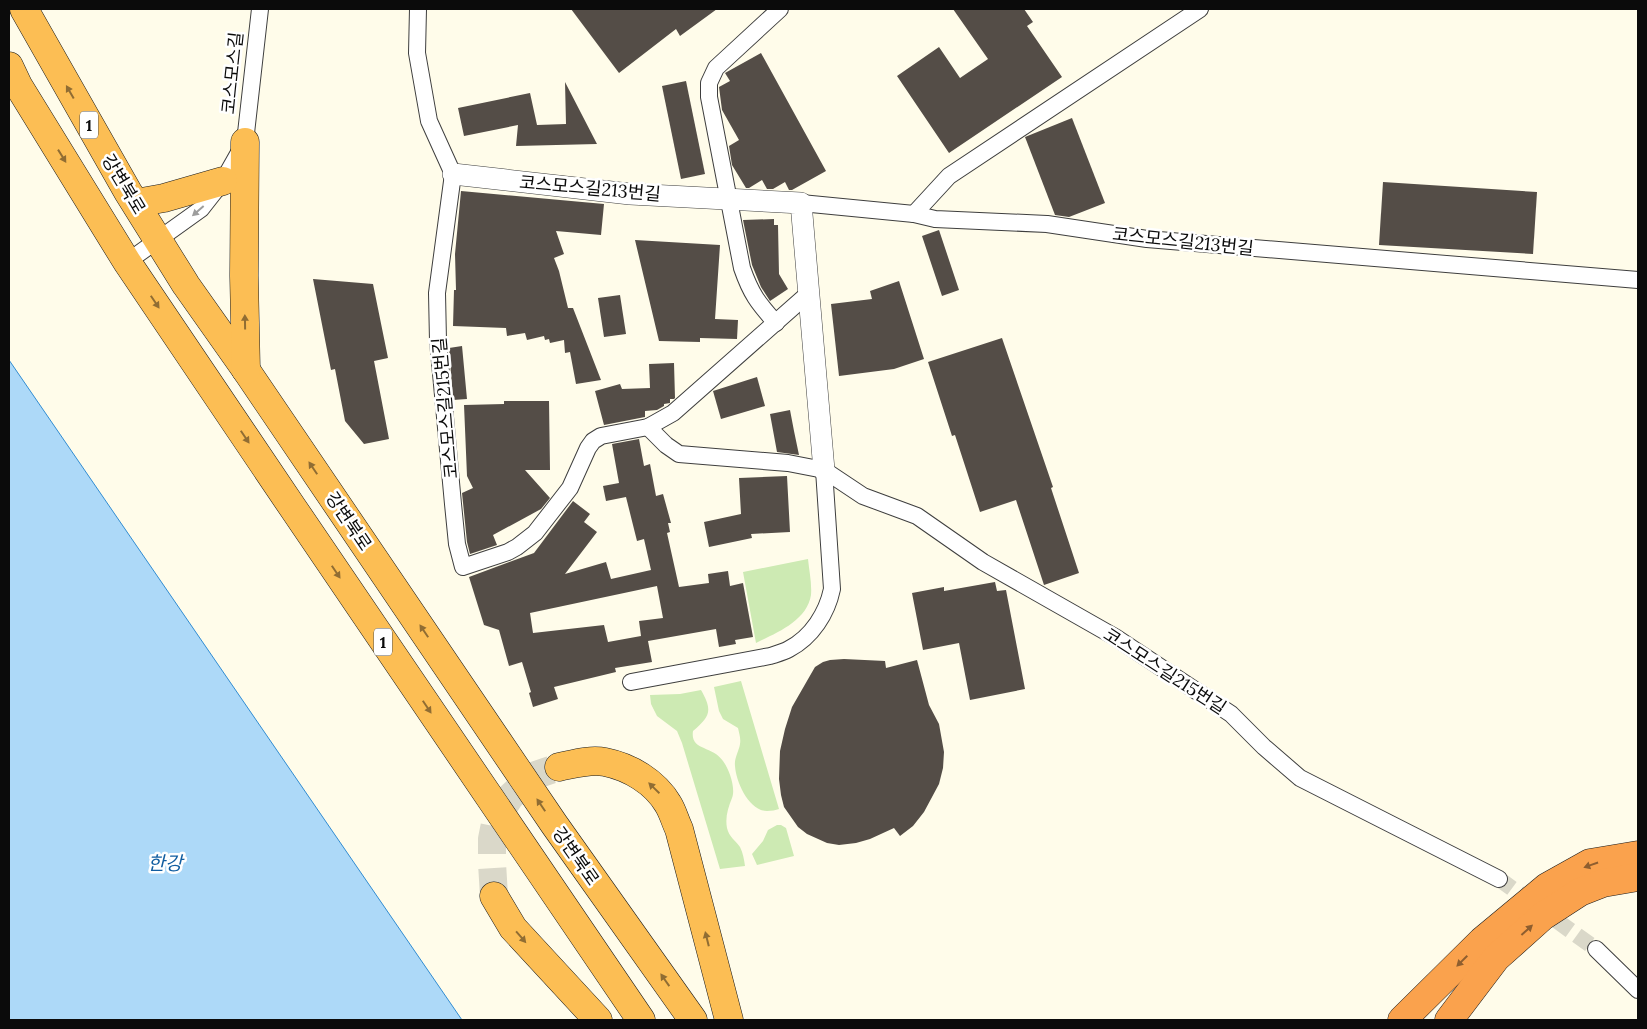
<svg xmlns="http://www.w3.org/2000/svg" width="1647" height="1029" font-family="Lora,'Noto Sans KR',serif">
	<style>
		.green { fill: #cdeab3 }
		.water { fill: #add9f8; stroke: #318cd2 }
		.building { fill: #544d47; fill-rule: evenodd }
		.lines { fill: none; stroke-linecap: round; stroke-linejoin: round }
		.minor-tunnel { stroke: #dad8c9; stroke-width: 16; stroke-dasharray: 16 8; stroke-linecap: butt }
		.trunk-tunnel { stroke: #dad8c9; stroke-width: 28; stroke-dasharray: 28 14; stroke-linecap: butt }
		.minor-casing { stroke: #3e3e3e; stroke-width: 18 }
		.tertiary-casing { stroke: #3e3e3e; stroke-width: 22 }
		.trunk-casing { stroke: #1c1c1c; stroke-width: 29 }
		.motorway-casing { stroke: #1c1c1c; stroke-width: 29 }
		.minor { stroke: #fff; stroke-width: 16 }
		.tertiary { stroke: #fff; stroke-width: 21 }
		.trunk { stroke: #fcbe54; stroke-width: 28 }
		.motorway { stroke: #faa24d; stroke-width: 28 }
		.oneway { fill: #906d33 }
		.oneway2 { fill: #9d9d9d }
		.oneway3 { fill: #8e5e2f }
		.labels { text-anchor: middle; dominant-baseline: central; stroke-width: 5; stroke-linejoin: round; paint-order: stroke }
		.shield { fill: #fff; stroke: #545454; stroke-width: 1 }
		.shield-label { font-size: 16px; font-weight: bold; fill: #0b0b0b }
		.street-label { font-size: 18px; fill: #0b0b0b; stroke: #fff }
		.water-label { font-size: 19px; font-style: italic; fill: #115da0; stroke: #fff }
	</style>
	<rect width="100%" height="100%" fill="#fffcea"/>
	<g class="green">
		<path d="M808 559C809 570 812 583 811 595 807 621 776 633 756 643L743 572Z"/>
		<path d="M741 681 779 809C776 810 771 811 767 811 749 811 736 782 735 766 734 758 739 751 740 744 741 738 739 733 738 728L723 719 719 711 714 687Z"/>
		<path d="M701 690C713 711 710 716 693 731 690 751 712 745 723 761 729 769 736 788 732 798 728 808 725 817 727 828 729 837 735 840 740 847 743 853 744 859 745 866L720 869 682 743 677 731 657 716 651 704 650 695 680 694Z"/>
		<path d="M777 825H781L786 828 794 856 757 865 752 854 763 841 768 830Z"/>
	</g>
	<path class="water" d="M9 360 462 1020H9Z"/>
	<g class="building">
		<path d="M571 9H717L680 36 676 29 619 73Z"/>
		<path d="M953 9H1024L1033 22 1027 26 1062 77 949 153 897 76 939 47 960 78 988 59Z"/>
		<path d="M761 53 826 171 792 190H789L785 182 773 189H767L762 180 749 188H746L732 165 729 146 739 140 722 110 719 87 730 81 725 73Z"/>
		<path d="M686 81 705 174 681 179 662 86Z"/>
		<path d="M565 82 597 144 516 146 518 125 464 136 458 108 530 93 537 125 566 124Z"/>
		<path d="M1072 118 1105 203 1069 217 1055 215 1025 137Z"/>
		<path d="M1383 182 1537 192 1533 254 1379 245Z"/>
		<path d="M461 191 604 204 601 235 556 231 564 254 554 258 559 271 568 308H573L601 380 576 384 570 352 565 353 564 340 550 343 549 339 545 340 544 336 527 340 525 333 507 336 506 328 453 326 454 290H456L455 254Z"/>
		<path d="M774 219V225H778L779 274 788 289 770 301 761 287 752 265 743 220Z"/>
		<path d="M939 230 959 290 942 296 922 236Z"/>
		<path d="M635 240 720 245 715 319 738 320 737 339 700 338V342L659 341Z"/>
		<path d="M313 279 373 284 388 358 374 361 389 439 364 444 345 421 335 369 331 370Z"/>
		<path d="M899 281 924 359 894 369 839 376 831 304 872 299 870 291Z"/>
		<path d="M620 295 626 334 604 337 598 298Z"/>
		<path d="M1002 338 1053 487 1051 488 1079 573 1044 585 1016 500 980 512 955 435 952 436 928 362Z"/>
		<path d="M462 346 467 399 453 400 449 348Z"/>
		<path d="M674 363 675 398 674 399H670V403L664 404V406L657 410 645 411V417L604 425 595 391 620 384 622 389 650 388 649 364Z"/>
		<path d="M757 377 765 406 721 419 713 391Z"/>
		<path d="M504 401H549L550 470H525L550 498 541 509 493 535 497 545 470 554 467 542 462 493 473 488 467 476 464 405 504 404Z"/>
		<path d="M790 410 794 431 799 455 777 452 770 414Z"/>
		<path d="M639 439 644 466 650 464 656 496 663 494 671 523H668L670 532 667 533 679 587 709 583 708 574 728 571 730 586 743 583 753 637 735 640 736 644 719 647 716 629 648 641 652 662 615 668 616 672 554 687 558 699 533 707 529 693 531 692 522 662 509 666 499 630 484 625 469 577 534 553 573 501 590 514 584 522 597 532 565 574 606 562 611 579 651 570 644 539 637 541 626 497 606 501 603 486 619 483 612 444ZM657 586 663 618 639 621 641 636 608 642 604 625 533 633 530 613Z"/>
		<path d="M787 476 790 532 751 534 752 538 709 547 704 522 741 514 739 478Z"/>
		<path d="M995 582 997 591 1006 590 1025 689 970 700 959 643 923 650 912 593 944 587V591Z"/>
		<path d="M844 659 885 661 886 668 917 660 929 705 939 724 944 752 943 768 939 784 924 812 913 826 900 836 894 828 870 839 856 843 839 845 827 843 807 834 798 827 784 807 781 795 779 779 780 751 785 729 792 707 815 667 823 662 830 660Z"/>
	</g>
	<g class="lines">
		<path class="minor-tunnel" d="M1499 879 1596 949"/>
		<path class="trunk-tunnel" d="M494 896 492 863V839L496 819 510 797 533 776 559 767"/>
		<defs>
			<g id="minor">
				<path d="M418 9 417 53 429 121 453 174 437 293 438 341 453 504 457 544 463 567 508 552 517 547 535 533 570 488 588 448 593 441 601 436 648 427 673 413 809 293"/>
				<path d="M801 203 914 214 935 219 1047 224 1147 239 1638 280"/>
				<path d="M914 214 949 176 1200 9"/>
				<path d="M127 262 201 209 223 181 245 142 260 9"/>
				<path d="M776 323C758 303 751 294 742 268L709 97V83L716 68 780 9"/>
				<path d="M648 427 666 445 679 454 788 463 824 470 863 496 917 516 983 562 1115 637 1231 714 1264 747 1300 778 1499 879"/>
				<path d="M631 682 770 656C776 654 784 652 789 649 812 637 827 613 832 589L824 470"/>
				<path d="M1596 949 1638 990"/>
			</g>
			<path id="tertiary" d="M453 174 630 194 801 203 824 470"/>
			<g id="trunk">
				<path d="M24 9 128 192 186 285 246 370 554 824 693 1020"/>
				<path d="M9 66 18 85 127 262 293 508 641 1020"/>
				<path d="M245 142 244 276 246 370"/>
				<path d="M136 203 164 198 223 181"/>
				<path d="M559 767C574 764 590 759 605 762 630 767 655 782 668 804 673 812 675 821 679 829L729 1020"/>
				<path d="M494 896 513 928 598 1020"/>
			</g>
			<g id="motorway">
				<path d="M1402 1020 1482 941 1547 887 1590 863 1638 855"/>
				<path d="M1449 1020 1496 958 1543 916 1580 892 1603 883 1638 877"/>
			</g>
		</defs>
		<use href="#minor" class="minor-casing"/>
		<use href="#tertiary" class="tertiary-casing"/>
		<use href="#trunk" class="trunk-casing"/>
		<use href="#motorway" class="motorway-casing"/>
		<use href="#minor" class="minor"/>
		<use href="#tertiary" class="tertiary"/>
		<use href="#trunk" class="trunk"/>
		<use href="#motorway" class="motorway"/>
	</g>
	<defs><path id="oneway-solid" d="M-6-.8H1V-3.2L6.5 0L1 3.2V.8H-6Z" transform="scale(1.25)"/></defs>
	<g class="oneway">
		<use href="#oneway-solid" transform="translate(70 92) rotate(-120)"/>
		<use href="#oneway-solid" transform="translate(62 156) rotate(58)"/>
		<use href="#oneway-solid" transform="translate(155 302) rotate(56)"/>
		<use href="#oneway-solid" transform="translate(245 322) rotate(-91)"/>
		<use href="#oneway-solid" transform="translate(245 437) rotate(56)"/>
		<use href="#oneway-solid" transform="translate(313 468) rotate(-124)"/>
		<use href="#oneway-solid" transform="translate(336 572) rotate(56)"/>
		<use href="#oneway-solid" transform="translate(424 631) rotate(-124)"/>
		<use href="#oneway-solid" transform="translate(427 707) rotate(56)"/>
		<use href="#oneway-solid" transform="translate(654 788) rotate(-136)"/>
		<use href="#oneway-solid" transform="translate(541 805) rotate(-124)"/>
		<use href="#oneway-solid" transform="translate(521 937) rotate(49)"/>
		<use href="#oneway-solid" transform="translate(707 939) rotate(-104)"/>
		<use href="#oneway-solid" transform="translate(665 980) rotate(-125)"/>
	</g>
	<use class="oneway2" href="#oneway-solid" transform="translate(198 211) rotate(139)"/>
	<g class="oneway3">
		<use href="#oneway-solid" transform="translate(1591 865) rotate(161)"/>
		<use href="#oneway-solid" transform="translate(1527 930) rotate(-42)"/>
		<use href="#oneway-solid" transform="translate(1462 961) rotate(135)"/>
	</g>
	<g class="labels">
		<g class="shield">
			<rect x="80" y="111.5" width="18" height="27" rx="4"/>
			<rect x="374" y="628.5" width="18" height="27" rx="4"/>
		</g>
		<g class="shield-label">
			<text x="89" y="125">1</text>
			<text x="383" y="642">1</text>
		</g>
		<g class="street-label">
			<text transform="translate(232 73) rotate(-84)">코스모스길</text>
			<text transform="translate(124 184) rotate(59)">강변북로</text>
			<text transform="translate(590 188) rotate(5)">코스모스길213번길</text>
			<text transform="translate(1183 241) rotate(6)">코스모스길213번길</text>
			<text transform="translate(445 408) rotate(-95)">코스모스길215번길</text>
			<text transform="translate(349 521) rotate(56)">강변북로</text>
			<text transform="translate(1165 671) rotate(33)">코스모스길215번길</text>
			<text transform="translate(576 856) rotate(55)">강변북로</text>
		</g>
		<g class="water-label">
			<text x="165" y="863">한강</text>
		</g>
	</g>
	<rect width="1647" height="1029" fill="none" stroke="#0b0b0b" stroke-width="20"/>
</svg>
